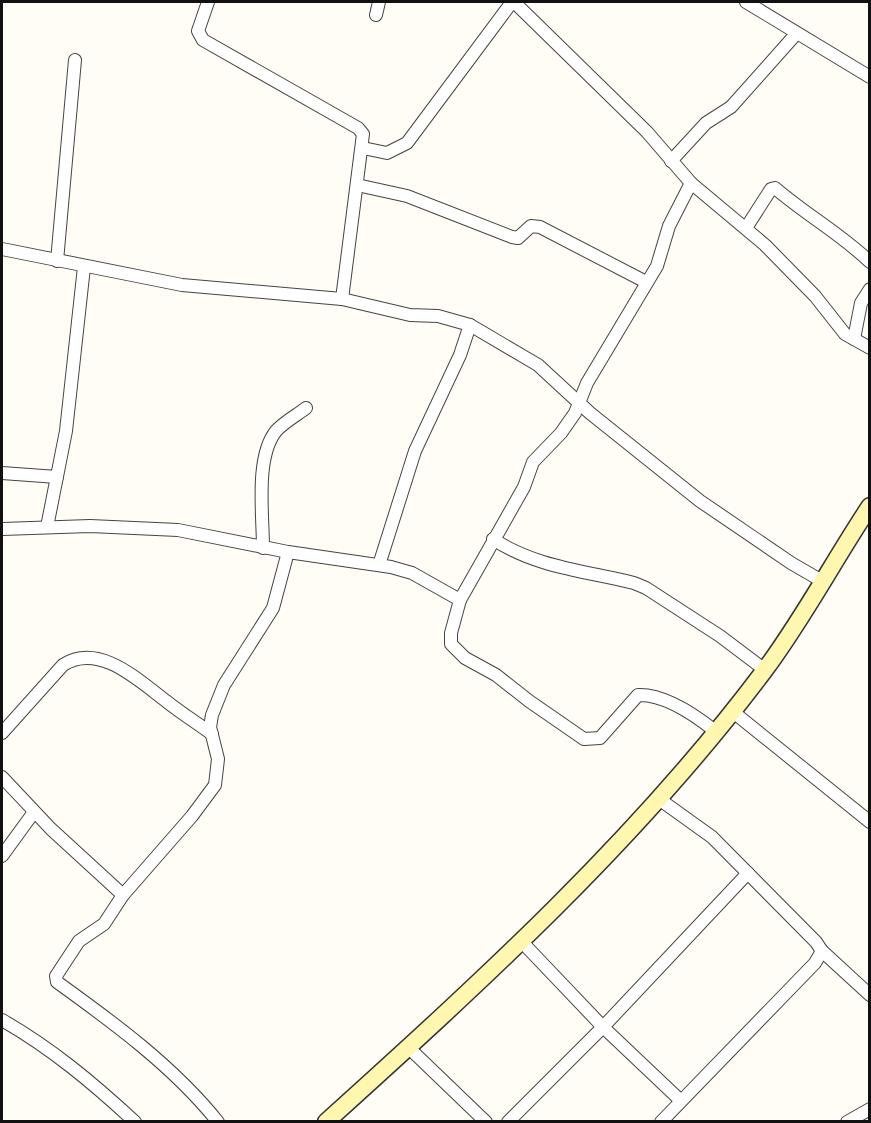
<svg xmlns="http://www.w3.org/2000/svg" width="871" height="1123" font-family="'IBM Plex Serif',serif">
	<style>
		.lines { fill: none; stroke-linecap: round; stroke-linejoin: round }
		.street-casing { stroke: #444; stroke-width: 14 }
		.secondary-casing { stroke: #333; stroke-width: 19 }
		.street { stroke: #fff; stroke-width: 12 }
		.secondary { stroke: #fff6b0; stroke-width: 16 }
	</style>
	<rect width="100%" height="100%" fill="#fffdf5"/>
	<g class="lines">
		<defs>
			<g id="street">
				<path d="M208 2 198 31 203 40 358 128 363 134 342 299"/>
				<path d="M514 2 647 132 691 183 765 245 815 296 845 334 870 348"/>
				<path d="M746 2 870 77"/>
				<path d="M376 15 379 2"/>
				<path d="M363 148 387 153 407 143 512 2"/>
				<path d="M671 161 706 123 731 107 796 34"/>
				<path d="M691 183 669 226 657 266 587 383 575 413 561 433 533 462 524 487 460 600 451 633V644L465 658 496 675 529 701 584 739 600 738 638 695C665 694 695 715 715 731"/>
				<path d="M357 185 407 196 512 237 518 238 531 226 540 227 646 282"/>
				<path d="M746 228 771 189 775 188C805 214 841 234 870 262"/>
				<path d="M2 249 182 285 342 299 410 315 438 316 470 325 538 365 590 413 700 501 791 563 822 581"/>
				<path d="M57 261 75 60"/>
				<path d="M854 339 861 303 870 289"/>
				<path d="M2 473 57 477"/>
				<path d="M47 527 66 431 84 267"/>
				<path d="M2 529 90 526 178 530 288 552 391 567 412 573 460 600"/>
				<path d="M493 539C535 567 585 571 634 583L646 588 720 636 765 670"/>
				<path d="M263 548C263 515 255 457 276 431 284 422 297 415 306 408"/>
				<path d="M379 565 415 451 460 355 470 325"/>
				<path d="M732 711 870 822"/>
				<path d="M2 733 63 665C99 642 138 680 166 701 181 713 197 723 212 734"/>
				<path d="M2 777 51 829 123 895"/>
				<path d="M659 799 712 837 816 942 822 951 815 963 661 1122"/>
				<path d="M2 856 34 812"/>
				<path d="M522 942 603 1027 680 1100"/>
				<path d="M822 951 870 995"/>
				<path d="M2 1020C51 1048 93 1083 135 1122"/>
				<path d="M408 1047 486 1122"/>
				<path d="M218 1122C174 1067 114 1023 57 982L56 976 79 941 104 924 123 895 192 816 215 785 218 759 210 727 212 715 224 685 273 608 288 552"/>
				<path d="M508 1122 603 1027 748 873"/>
				<path d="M847 1122 870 1109"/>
			</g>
			<path id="secondary" d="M326 1122C482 981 638 839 764 671 803 619 834 560 870 506"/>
		</defs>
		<use href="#street" class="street-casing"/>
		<use href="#secondary" class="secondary-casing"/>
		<use href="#street" class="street"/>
		<use href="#secondary" class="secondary"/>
	</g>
	<rect width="871" height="1123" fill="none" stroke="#111111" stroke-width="6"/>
</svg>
